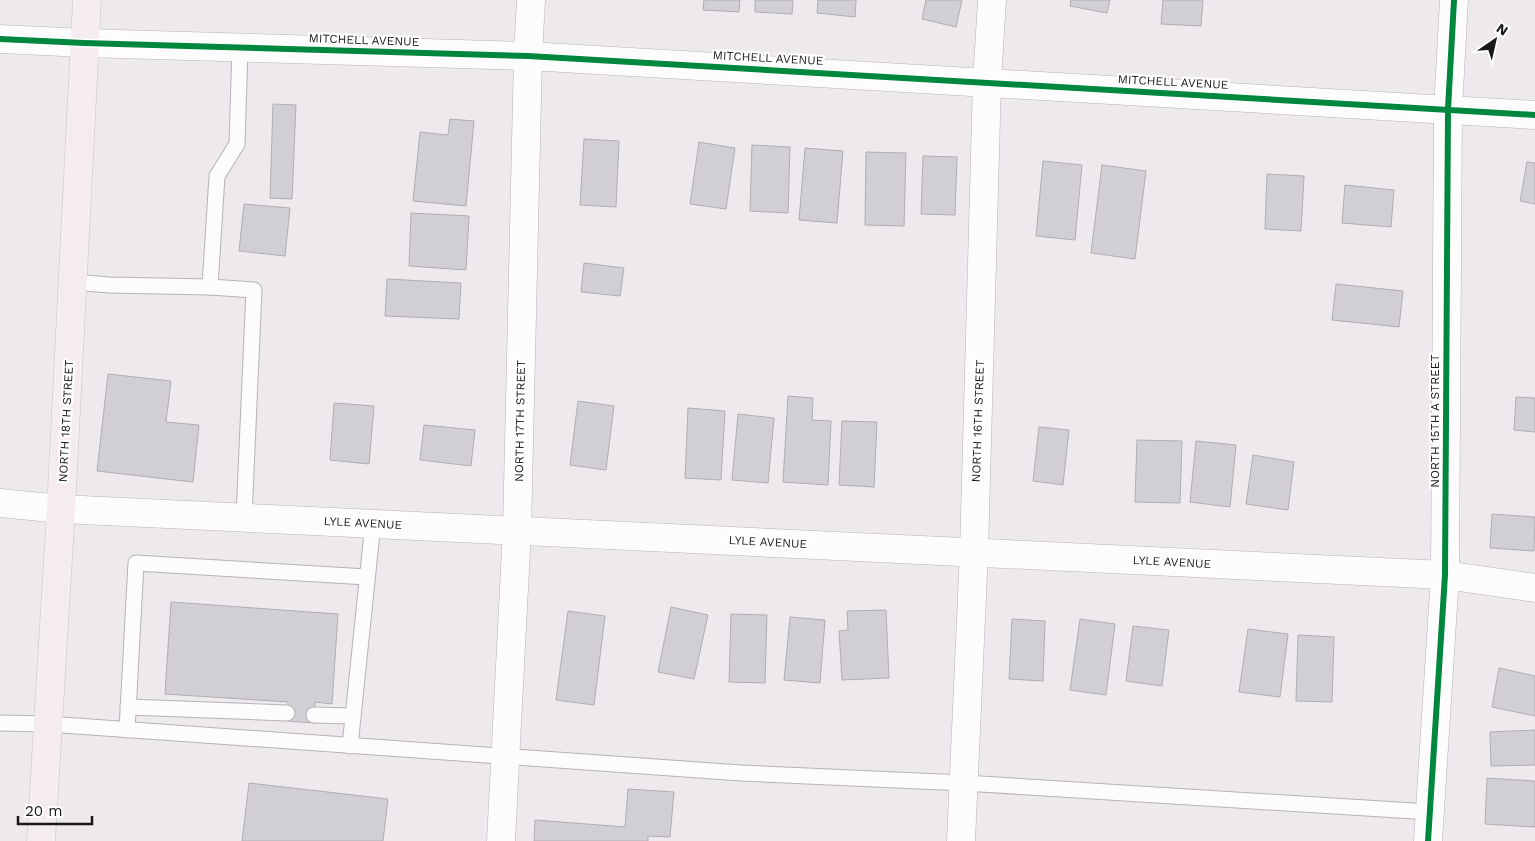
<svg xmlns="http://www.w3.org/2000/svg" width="1535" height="841" font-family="'Work Sans',sans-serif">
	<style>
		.building { fill: #d2ced5; stroke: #b0aeb2 }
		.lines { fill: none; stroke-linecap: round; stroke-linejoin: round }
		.service-casing { stroke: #b6b3b6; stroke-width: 17 }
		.minor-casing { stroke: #b6b3b6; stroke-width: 29 }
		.secondary-casing { stroke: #b6b3b6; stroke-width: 29 }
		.primary-casing { stroke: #c7c4c7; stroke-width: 29 }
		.service { stroke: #fcfcfc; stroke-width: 15 }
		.minor { stroke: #fcfcfc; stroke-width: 28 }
		.secondary { stroke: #fcfcfc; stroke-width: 28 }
		.primary { stroke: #f4ecf0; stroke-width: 28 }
		.cycleway-casing { stroke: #fff; stroke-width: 9 }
		.cycleway { stroke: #00873e; stroke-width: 6 }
		.labels { text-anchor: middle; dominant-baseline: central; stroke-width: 4.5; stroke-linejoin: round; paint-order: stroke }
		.street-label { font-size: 12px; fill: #1b181b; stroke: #fff }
	</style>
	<rect width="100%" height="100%" fill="#ede9ed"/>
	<g class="building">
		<path d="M704 0H740L739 12 703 10Z"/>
		<path d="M755 0H793L792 14 755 12Z"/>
		<path d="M818 0H856L855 17 817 13Z"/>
		<path d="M926 0H962L956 27 922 19Z"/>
		<path d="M1071 0H1110L1107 13 1070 6Z"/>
		<path d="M1163 0H1203L1201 26 1161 24Z"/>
		<path d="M273 104 296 105 292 199 270 198Z"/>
		<path d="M450 119 474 121 466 206 413 201 420 132 448 135Z"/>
		<path d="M584 139 619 141 616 207 580 205Z"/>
		<path d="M699 142 735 148 726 209 690 204Z"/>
		<path d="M752 145 790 147 788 213 750 211Z"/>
		<path d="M805 148 843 151 837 223 799 220Z"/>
		<path d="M866 152 906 153 904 226 865 225Z"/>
		<path d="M923 156 957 157 955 215 921 214Z"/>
		<path d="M1043 161 1082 165 1075 240 1036 236Z"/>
		<path d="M1527 162 1535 163V204L1520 201Z"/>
		<path d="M1102 165 1146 171 1135 259 1091 253Z"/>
		<path d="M1267 174 1304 176 1301 231 1265 229Z"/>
		<path d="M1345 185 1394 190 1391 227 1342 223Z"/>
		<path d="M244 204 290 208 285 256 239 251Z"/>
		<path d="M411 213 469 216 466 270 409 266Z"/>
		<path d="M584 263 624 268 620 296 581 292Z"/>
		<path d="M387 279 461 283 459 319 385 316Z"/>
		<path d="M1336 284 1403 291 1399 327 1332 320Z"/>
		<path d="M108 374 171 381 166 422 199 425 193 482 97 471Z"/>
		<path d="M788 396 813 398 812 420 831 421 828 485 783 482Z"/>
		<path d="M1516 397 1535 398V432L1514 430Z"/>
		<path d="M578 401 614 406 606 470 570 465Z"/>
		<path d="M334 403 374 406 369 464 330 460Z"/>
		<path d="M688 408 725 411 721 480 685 478Z"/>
		<path d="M738 414 774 418 768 483 732 480Z"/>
		<path d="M842 421 877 422 874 487 839 485Z"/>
		<path d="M424 425 475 430 471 466 420 460Z"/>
		<path d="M1039 427 1069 430 1063 485 1033 481Z"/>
		<path d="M1137 440 1182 441 1180 503 1135 502Z"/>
		<path d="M1196 441 1236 445 1230 507 1190 502Z"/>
		<path d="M1253 455 1294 462 1288 510 1246 504Z"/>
		<path d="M1492 514 1535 517 1534 551 1490 548Z"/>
		<path d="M171 602 338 614 332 704 315 702 314 723 287 721 288 702 165 694Z"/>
		<path d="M671 607 708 615 694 679 658 672Z"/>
		<path d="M886 610 889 678 842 680 839 631 848 630 847 611Z"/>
		<path d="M568 611 605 616 594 705 556 700Z"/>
		<path d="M731 614 767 615 765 683 729 682Z"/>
		<path d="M790 617 825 620 820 683 784 680Z"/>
		<path d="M1012 619 1045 621 1043 681 1009 679Z"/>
		<path d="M1080 619 1115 624 1106 695 1070 690Z"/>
		<path d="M1133 626 1169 630 1162 686 1126 681Z"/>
		<path d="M1248 629 1288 634 1280 697 1239 692Z"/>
		<path d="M1298 635 1334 637 1332 702 1296 701Z"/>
		<path d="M1499 668 1535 676V716L1492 707Z"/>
		<path d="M1535 730V765L1491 766 1490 732Z"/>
		<path d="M1487 778 1535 781V827L1485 824Z"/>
		<path d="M249 783 388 799 383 841H242Z"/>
		<path d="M628 789 674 792 670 837 648 836V841H534L535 820 625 827Z"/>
	</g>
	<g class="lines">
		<defs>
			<g id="service">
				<path d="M240 47 237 144 217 176 210 287 254 290 244 517"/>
				<path d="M73 282 109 285 210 287"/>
				<path d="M128 707 287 713"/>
				<path d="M314 715 353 716"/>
				<path d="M0 723 48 724 741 773 964 783 1430 812"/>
				<path d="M127 730 136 563 367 577"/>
				<path d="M350 746 373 523"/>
			</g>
			<g id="minor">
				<path d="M0 39 84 43 528 56 1535 115"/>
				<path d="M501 841 517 530 528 56 531 0"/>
				<path d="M961 841 974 552 987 82 992 0"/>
				<path d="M1428 841 1445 575 1448 109 1454 0"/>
			</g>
			<path id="secondary" d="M0 503 61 509 1445 575 1535 588"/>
			<path id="primary" d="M41 841 61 509 87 0"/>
		</defs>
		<use href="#service" class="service-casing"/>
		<use href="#minor" class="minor-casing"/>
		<use href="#secondary" class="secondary-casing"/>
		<use href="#primary" class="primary-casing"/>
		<use href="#service" class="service"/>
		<use href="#minor" class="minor"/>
		<use href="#secondary" class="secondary"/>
		<use href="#primary" class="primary"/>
		<defs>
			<g id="cycleway">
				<path d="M0 39 84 43 528 56 1535 115"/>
				<path d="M1428 841 1445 575 1448 109 1454 0"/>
			</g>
		</defs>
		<use href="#cycleway" class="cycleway-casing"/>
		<use href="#cycleway" class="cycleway"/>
	</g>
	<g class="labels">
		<g class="street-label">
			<text transform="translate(364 40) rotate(2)">MITCHELL AVENUE</text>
			<text transform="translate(768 58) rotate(3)">MITCHELL AVENUE</text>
			<text transform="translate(1173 82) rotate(3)">MITCHELL AVENUE</text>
			<text transform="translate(66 421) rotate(-87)">NORTH 18TH STREET</text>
			<text transform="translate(520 421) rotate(-89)">NORTH 17TH STREET</text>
			<text transform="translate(978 421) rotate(-88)">NORTH 16TH STREET</text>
			<text transform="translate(1435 421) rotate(-90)">NORTH 15TH A STREET</text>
			<text transform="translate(363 523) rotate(3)">LYLE AVENUE</text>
			<text transform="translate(768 542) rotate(3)">LYLE AVENUE</text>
			<text transform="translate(1172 562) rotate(3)">LYLE AVENUE</text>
		</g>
	</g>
	<g transform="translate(1495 40) rotate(34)" stroke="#ffffff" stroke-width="4" paint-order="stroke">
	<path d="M0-4L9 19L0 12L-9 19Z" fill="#1b181b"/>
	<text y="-8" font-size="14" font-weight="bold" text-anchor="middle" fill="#1b181b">N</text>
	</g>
	<path d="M18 816v8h74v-8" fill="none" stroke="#1b181b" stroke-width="2.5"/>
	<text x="25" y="816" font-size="15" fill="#1b181b" stroke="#ffffff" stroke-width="4" paint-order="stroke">20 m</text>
</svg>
